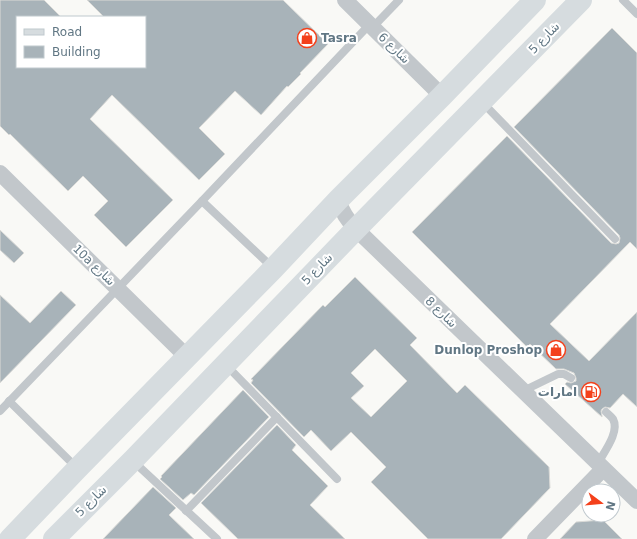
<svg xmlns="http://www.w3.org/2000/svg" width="637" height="539" font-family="'DejaVu Sans','Noto Sans Arabic',sans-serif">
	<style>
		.building { fill: #a8b3b9; stroke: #dbdbd8; fill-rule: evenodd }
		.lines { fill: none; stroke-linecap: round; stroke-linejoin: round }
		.lane { stroke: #c2c7cb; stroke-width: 8 }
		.street { stroke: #c2c7cb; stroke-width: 16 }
		.secondary { stroke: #d6dcdf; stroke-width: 22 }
		.labels { text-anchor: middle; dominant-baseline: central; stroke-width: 4; stroke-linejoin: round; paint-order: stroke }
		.poi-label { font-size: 12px; font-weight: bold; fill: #617784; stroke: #fff; text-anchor: end }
		.street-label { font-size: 12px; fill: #617784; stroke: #fff }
	</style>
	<rect width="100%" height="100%" fill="#f9f9f6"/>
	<g class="building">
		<path d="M0 0H44L61 17H17V67H145V17H104L87 0H283L328 44 300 73 301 74 288 87 287 86 261 115 235 91 199 128 225 154 199 180 112 95 90 119 173 200 126 247 94 215 108 201 83 176 68 191 10 134 9 135 0 126Z"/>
		<path d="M612 28 637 53V249L630 242 550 324 589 361 637 312V407L623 394 610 408 605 407 602 409 601 411 602 416V417L565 384 567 382 571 383 576 381V378L574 373 564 369H556L530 344 527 347 412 232 507 136 611 243 616 244 619 243 620 238 619 235 514 127Z"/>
		<path d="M0 230 24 253 14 263 0 250Z"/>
		<path d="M355 277 417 338 410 345 457 393 465 385 549 467 550 488 501 539H428L371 482 386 467 351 432 331 451 311 430 304 437 251 383 253 380 251 379 323 305 325 307ZM375 349 407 381 371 417 351 398 364 386 351 373Z"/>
		<path d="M61 291 76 305 0 383V295L30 323Z"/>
		<path d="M243 390 269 417 194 495 191 493 183 500 160 479 162 477 161 476Z"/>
		<path d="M277 425 296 445 292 450 328 486 310 505 345 539H238L201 503Z"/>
		<path d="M153 487 176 508 169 515 194 539H103Z"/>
		<path d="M603 520 622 539H560L576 522Z"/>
	</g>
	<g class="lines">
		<g class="lane">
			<path d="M623 0 637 14"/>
			<path d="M373 27 399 0"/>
			<path d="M482 102 615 239"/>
			<path d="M202 201 273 268"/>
			<path d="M226 365 337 479"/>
			<path d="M523 391 558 374H564L571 378"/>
			<path d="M9 401 77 468"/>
			<path d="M0 411 202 201 370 24"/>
			<path d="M133 461 217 539"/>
			<path d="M598 463C604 452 620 432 613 419 611 416 608 414 606 412"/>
			<path d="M186 511 277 417"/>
		</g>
		<g class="street">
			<path d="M345 0 442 96"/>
			<path d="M0 173 187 357"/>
			<path d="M338 200C342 212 347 220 356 229L637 501"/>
			<path d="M535 539 603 469"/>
		</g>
		<g class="secondary">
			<path d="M10 539 77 469 273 269 338 200 442 96 535 0"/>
			<path d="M54 539 133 460 356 229 581 0"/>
		</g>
	</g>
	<defs>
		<symbol id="shop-ring" viewBox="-11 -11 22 22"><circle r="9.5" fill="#fff" stroke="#f4401b" stroke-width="1.5"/><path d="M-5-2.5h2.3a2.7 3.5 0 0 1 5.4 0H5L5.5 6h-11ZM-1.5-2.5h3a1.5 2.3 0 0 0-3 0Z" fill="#f4401b"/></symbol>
		<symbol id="fuel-ring" viewBox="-11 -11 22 22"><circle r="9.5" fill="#fff" stroke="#f4401b" stroke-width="1.5"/><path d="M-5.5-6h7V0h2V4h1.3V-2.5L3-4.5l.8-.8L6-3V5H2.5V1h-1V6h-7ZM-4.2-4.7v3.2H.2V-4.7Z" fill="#f4401b"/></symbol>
	</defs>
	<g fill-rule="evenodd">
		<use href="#shop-ring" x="296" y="27" width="22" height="22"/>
		<use href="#shop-ring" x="545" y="339" width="22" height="22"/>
		<use href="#fuel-ring" x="580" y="381" width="22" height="22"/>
	</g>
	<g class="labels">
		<g class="poi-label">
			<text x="321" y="38" text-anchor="start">Tasra</text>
			<text x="542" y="350">Dunlop Proshop</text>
			<text x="577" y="392">امارات</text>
		</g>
		<g class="street-label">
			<text transform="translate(544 38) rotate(-46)">شارع 5</text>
			<text transform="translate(394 48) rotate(44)">شارع 6</text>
			<text transform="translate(94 265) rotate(44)">10a شارع</text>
			<text transform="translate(317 269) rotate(-46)">شارع 5</text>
			<text transform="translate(441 312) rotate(44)">شارع 8</text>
			<text transform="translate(91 501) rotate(-45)">شارع 5</text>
		</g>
	</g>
	<rect x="16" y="16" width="130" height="52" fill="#ffffff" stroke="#c0c9ce"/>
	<rect x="24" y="29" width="20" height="6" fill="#d6dcdf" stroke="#c0c9ce"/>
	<text x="52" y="36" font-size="12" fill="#617784">Road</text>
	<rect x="24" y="46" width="20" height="12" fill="#a8b3b9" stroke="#c0c9ce"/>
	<text x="52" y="56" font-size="12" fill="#617784">Building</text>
	<g transform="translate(601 503) rotate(106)"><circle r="19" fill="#ffffff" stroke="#c0c9ce"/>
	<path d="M0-3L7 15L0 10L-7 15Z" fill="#f4401b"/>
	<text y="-6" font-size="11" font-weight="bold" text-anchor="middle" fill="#617784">N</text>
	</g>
</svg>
